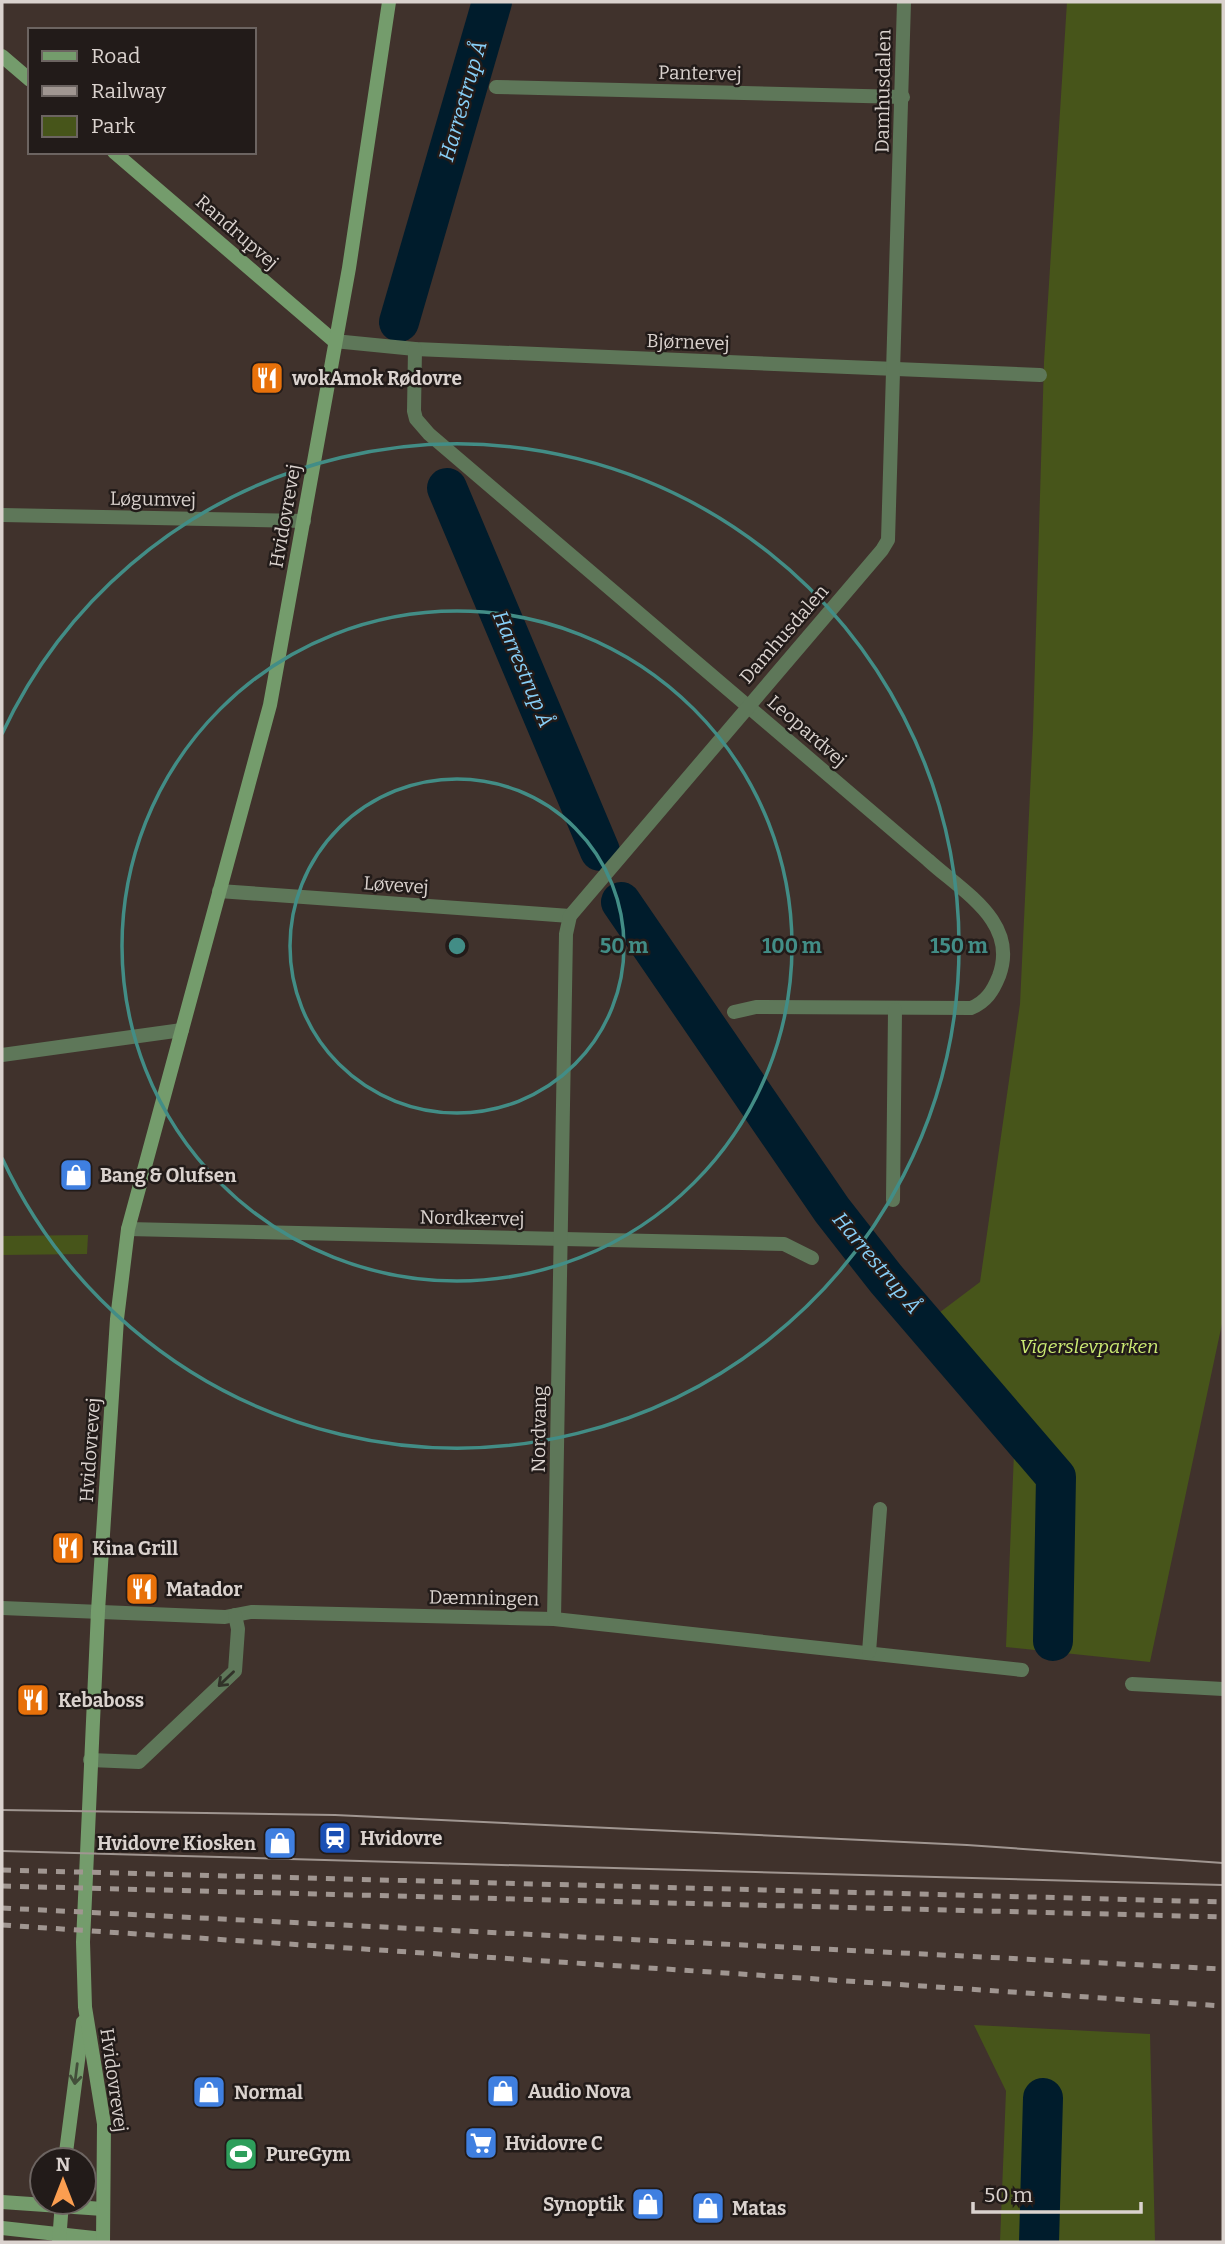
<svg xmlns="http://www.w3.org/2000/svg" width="1225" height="2244" font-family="Bitter,serif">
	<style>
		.green { fill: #47551a }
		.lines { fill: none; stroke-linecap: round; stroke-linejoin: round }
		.river { stroke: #001c2c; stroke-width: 40 }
		.street { stroke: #5e7759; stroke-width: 14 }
		.secondary { stroke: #749c6c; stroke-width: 14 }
		.tram { stroke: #a09691; stroke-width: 2 }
		.rail { stroke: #a09691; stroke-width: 5; stroke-dasharray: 9 9; stroke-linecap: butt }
		.oneway { stroke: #313229 }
		.oneway2 { stroke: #434f3a }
		.ring { fill: none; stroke: #428d86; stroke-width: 3.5 }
		.labels { text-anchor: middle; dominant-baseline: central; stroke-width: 5; stroke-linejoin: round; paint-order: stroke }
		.street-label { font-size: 19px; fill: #dad2ce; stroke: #221b19 }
		.poi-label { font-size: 19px; font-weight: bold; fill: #dad2ce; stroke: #221b19; text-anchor: start }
		.park-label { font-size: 19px; font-style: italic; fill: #cbea73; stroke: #221b19 }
		.water-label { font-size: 21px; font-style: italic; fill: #88cff7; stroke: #221b19 }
		.centre { fill: #428d86; stroke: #221b19; stroke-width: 3.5 }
		.ring-label { font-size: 21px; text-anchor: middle; font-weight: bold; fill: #428d86; stroke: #221b19; stroke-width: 5; stroke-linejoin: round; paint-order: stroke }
	</style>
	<rect width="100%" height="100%" fill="#40322c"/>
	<g class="green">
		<path d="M1067 2H1223V1319L1150 1662 1006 1647 1014 1453 911 1334 980 1282 1020 1004 1033 730 1044 362Z"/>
		<path d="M88 1235 87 1254 2 1255V1236Z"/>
		<path d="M974 2025 1150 2034 1155 2242H1000L1006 2091Z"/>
	</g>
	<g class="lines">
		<g class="river">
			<path d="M399 322 492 2"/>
			<path d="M447 488 600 851"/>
			<path d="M621 902 832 1210 886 1279 1056 1477 1053 1641"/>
			<path d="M1039 2242 1043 2098"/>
		</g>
		<g class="street">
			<path d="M496 87 903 97"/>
			<path d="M334 341 415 349 1040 375"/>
			<path d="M415 349 414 411 416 419 429 434 928 860C963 892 1019 922 999 976 993 991 986 1002 971 1008L756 1007 734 1012"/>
			<path d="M2 515 304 521"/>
			<path d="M219 891 570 916"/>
			<path d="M2 1055 182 1030"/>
			<path d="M893 1200 895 1010"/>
			<path d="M128 1229 784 1244 812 1258"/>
			<path d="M2 1608 225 1617 251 1612 554 1619 1022 1670"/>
			<path d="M554 1619 566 934 570 916 882 550 888 540 904 2"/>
			<path d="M869 1652 880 1509"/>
			<path d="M1132 1684 1223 1689"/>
			<path d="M90 1760 139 1762 235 1671 238 1629 235 1615"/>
		</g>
		<g class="secondary">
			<path d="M2 56 30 80"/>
			<path d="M114 152 334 341"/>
			<path d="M65 2160 83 2022"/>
			<path d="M2 2202 103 2209"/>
			<path d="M2 2228 103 2239"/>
			<path d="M59 2242 62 2202"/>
			<path d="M103 2242 104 2124 85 2007 83 1942 98 1611 117 1319 128 1229 270 705 349 268 389 2"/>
		</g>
		<g class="tram">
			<path d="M2 1810 335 1815 967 1845 1223 1863"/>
			<path d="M2 1851 1223 1885"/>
		</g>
		<g class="rail">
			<path d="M2 1870 1223 1902"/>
			<path d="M2 1886 1223 1917"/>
			<path d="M2 1908 1223 1969"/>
			<path d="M2 1925 1223 2006"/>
		</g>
	</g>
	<defs><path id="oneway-shaft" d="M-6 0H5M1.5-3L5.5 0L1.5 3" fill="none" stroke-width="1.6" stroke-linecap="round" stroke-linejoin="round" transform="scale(1.75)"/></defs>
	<use class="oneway" href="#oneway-shaft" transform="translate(226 1679) rotate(136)"/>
	<use class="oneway2" href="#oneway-shaft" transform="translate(76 2074) rotate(97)"/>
	<g class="ring">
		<circle cx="457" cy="946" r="167"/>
		<circle cx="457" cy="946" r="335"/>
		<path d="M2 734A502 502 0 1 1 2 1158"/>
	</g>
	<defs>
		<symbol id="restaurant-square" viewBox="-11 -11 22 22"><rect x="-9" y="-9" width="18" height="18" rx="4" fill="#e8710a" stroke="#221b19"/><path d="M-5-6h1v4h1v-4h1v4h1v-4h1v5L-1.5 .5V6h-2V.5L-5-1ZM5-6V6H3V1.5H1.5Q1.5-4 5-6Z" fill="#fff"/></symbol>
		<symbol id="shop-square" viewBox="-11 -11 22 22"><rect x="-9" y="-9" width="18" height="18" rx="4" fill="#3f7fe0" stroke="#221b19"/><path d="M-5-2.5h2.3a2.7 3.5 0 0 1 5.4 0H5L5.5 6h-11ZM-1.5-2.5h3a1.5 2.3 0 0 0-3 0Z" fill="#fff"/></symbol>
		<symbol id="station-square" viewBox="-11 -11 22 22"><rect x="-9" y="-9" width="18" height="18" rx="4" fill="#1a4fb4" stroke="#221b19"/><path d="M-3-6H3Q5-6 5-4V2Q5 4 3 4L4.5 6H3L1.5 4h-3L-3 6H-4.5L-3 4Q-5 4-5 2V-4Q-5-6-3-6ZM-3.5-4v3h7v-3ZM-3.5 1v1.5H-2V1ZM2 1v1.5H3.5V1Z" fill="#fff"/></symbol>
		<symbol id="supermarket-square" viewBox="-11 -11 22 22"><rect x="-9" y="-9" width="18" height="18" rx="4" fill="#3f7fe0" stroke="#221b19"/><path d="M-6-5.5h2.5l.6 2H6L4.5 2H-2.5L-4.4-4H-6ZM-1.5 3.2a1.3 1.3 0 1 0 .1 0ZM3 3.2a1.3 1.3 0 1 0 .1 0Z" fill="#fff"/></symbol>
		<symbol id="stadium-square" viewBox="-11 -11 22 22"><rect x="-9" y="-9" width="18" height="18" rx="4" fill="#2e9e5b" stroke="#221b19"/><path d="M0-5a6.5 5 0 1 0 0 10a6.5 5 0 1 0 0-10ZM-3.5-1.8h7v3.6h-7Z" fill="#fff"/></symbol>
	</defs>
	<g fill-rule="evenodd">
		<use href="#restaurant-square" x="248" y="359" width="38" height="38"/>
		<use href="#shop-square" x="57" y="1156" width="38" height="38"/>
		<use href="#restaurant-square" x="49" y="1529" width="38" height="38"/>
		<use href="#restaurant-square" x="123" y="1570" width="38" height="38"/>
		<use href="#restaurant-square" x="14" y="1681" width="38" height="38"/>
		<use href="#station-square" x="316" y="1819" width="38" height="38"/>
		<use href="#shop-square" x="261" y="1824" width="38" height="38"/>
		<use href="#shop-square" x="484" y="2072" width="38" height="38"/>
		<use href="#shop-square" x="190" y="2073" width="38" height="38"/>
		<use href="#supermarket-square" x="462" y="2124" width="38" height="38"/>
		<use href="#stadium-square" x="222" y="2135" width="38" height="38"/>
		<use href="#shop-square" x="629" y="2185" width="38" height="38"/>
		<use href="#shop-square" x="689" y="2189" width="38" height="38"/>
	</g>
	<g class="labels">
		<g class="street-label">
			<text transform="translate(700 73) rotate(1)">Pantervej</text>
			<text transform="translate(883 91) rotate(-89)">Damhusdalen</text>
			<text transform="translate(237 232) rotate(41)">Randrupvej</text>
			<text transform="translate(688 342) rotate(2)">Bjørnevej</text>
			<text transform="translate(153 499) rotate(1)">Løgumvej</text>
			<text transform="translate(285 516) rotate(-80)">Hvidovrevej</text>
			<text transform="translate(784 634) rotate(-49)">Damhusdalen</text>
			<text transform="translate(807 731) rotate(41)">Leopardvej</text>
			<text transform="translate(396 885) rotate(4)">Løvevej</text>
			<text transform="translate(472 1218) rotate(1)">Nordkærvej</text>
			<text transform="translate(539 1429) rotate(-89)">Nordvang</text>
			<text transform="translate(90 1450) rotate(-86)">Hvidovrevej</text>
			<text transform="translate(484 1598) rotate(1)">Dæmningen</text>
			<text transform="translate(114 2080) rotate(82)">Hvidovrevej</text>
		</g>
		<g class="poi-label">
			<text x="292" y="378">wokAmok Rødovre</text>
			<text x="100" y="1175">Bang &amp; Olufsen</text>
			<text x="92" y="1548">Kina Grill</text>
			<text x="166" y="1589">Matador</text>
			<text x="58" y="1700">Kebaboss</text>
			<text x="360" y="1838">Hvidovre</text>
			<text x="256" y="1843" text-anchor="end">Hvidovre Kiosken</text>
			<text x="528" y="2091">Audio Nova</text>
			<text x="234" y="2092">Normal</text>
			<text x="505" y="2143">Hvidovre C</text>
			<text x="266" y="2154">PureGym</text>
			<text x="624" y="2204" text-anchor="end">Synoptik</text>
			<text x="732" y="2208">Matas</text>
		</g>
		<g class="park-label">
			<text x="1089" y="1346">Vigerslevparken</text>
		</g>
		<g class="water-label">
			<text transform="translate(463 101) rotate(-74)">Harrestrup Å</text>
			<text transform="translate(523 669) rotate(67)">Harrestrup Å</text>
			<text transform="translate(877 1263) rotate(50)">Harrestrup Å</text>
		</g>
	</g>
	<circle cx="457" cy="946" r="10" class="centre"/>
	<g class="ring-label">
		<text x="624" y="953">50 m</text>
		<text x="792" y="953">100 m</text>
		<text x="959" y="953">150 m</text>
	</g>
	<rect width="1225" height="2244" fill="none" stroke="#dad2ce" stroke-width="7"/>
	<rect x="28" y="28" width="228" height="126" fill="#221b19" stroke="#6c6461" stroke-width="2"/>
	<rect x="42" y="51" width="35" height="10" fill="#749c6c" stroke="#6c6461" stroke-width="2"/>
	<text x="91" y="63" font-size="21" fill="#dad2ce">Road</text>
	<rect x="42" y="86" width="35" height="10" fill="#a09691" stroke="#6c6461" stroke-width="2"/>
	<text x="91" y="98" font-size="21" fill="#dad2ce">Railway</text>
	<rect x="42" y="116" width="35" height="21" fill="#47551a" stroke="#6c6461" stroke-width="2"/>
	<text x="91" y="133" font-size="21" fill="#dad2ce">Park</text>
	<g transform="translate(63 2181)"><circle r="33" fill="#221b19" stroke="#6c6461" stroke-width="2"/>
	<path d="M0-5L12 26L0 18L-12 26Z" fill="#fb9e50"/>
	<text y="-10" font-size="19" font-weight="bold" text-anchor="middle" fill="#dad2ce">N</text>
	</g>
	<path d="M973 2202v10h168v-10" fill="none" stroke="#dad2ce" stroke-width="3.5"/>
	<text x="984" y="2202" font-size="21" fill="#dad2ce" stroke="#221b19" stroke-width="5" paint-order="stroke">50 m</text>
</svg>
